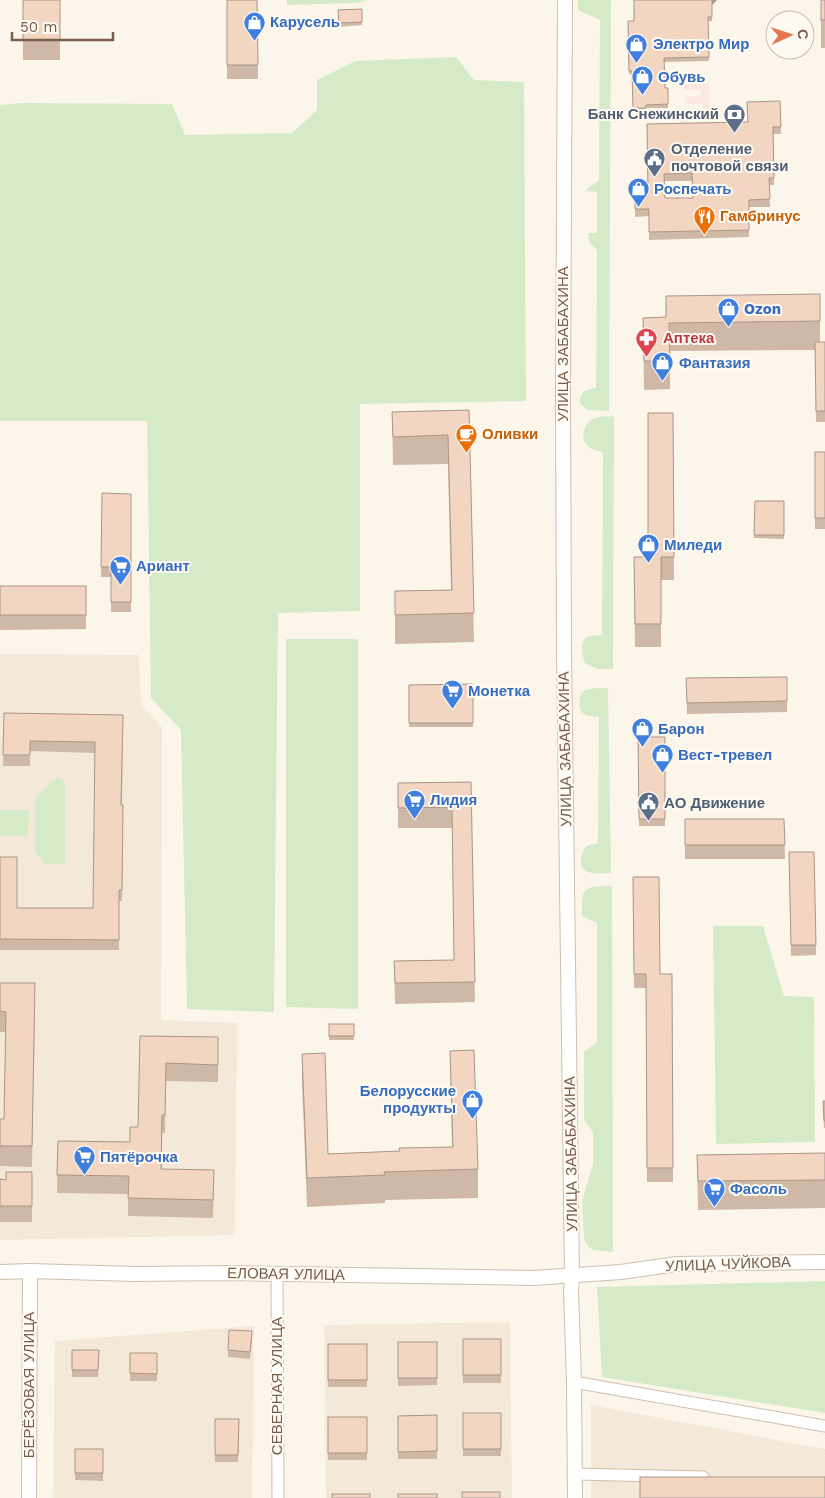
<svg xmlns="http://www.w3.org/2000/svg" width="825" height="1498" font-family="'Work Sans',sans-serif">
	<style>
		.residential { fill: #f4e8d9 }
		.commercial { fill: #fce8df }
		.green { fill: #d5ebc8 }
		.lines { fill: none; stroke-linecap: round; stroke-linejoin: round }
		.minor-casing { stroke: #cfbeaf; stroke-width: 13 }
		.tertiary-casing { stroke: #cfbeaf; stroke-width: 16 }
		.minor { stroke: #fff; stroke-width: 11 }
		.tertiary { stroke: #fff; stroke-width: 14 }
		.wall { fill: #d0b8a7; fill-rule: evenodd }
		.shaded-wall { fill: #a99688 }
		.building { fill: #f2d6c2; stroke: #a99688; fill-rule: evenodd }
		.labels { text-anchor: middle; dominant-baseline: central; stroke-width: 4; stroke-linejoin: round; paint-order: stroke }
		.shop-label { font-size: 15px; font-weight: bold; fill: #366cbe; stroke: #fffaf1; text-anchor: start }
		.service-label { font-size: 15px; font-weight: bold; fill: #4e5e75; stroke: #fffaf1; text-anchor: start }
		.food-label { font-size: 15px; font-weight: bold; fill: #c56008; stroke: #fffaf1; text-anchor: start }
		.health-label { font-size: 15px; font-weight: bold; fill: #be3a42; stroke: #fffaf1; text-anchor: start }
		.street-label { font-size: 15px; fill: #785e4d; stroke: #fffaf1 }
	</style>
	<rect width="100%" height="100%" fill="#fcf6ea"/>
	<g class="residential">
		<path d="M0 654 139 655 141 704 162 728 161 1020 237 1023 235 1235 0 1240Z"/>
		<path d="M510 1322 512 1498H326L324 1325Z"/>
		<path d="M254 1326 252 1498H53L55 1341Z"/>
		<path d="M591 1405 825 1449V1498H591Z"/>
	</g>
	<path class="commercial" d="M684 84H709L710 116 687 117V125L680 126 679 111 703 110 702 104H686V97L701 96V90H684Z"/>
	<g class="green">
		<path d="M287 0H367L357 3 287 5Z"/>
		<path d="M578 0H611L609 411 587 410 580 403C580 391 586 390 596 388L597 250 589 242 588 233H597V192L587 191V189L599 180 600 20 578 10Z"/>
		<path d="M456 57 474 80 524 82 526 401 360 404V611L278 613 274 1012 187 1009 181 730 151 698 147 421H0V105L22 103 172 104 185 135 292 133 317 110V80L355 61Z"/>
		<path d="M614 416 613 669H597L585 663C582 655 579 640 589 636 592 635 599 635 602 635L603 452C598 451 592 450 588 446 578 437 585 420 598 417 603 416 609 417 614 416Z"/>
		<path d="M286 639H358V1009L286 1007Z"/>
		<path d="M608 688 611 873C599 873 590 876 581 867V857L586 846 598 843 599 717 588 716 581 712C574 687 590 688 608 688Z"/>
		<path d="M58 778 62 779 65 783V864H45L35 852V798L53 781Z"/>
		<path d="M0 810H29L28 836H0Z"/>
		<path d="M612 886 613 1252 593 1250 587 1245 584 1239 582 1201 593 1164V1132L584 1120V1052L597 1042V923L582 916C581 886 584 887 612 886Z"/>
		<path d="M713 926H763L784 996 814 997 815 1142 716 1144Z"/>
		<path d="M825 1281V1413L602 1377 597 1287Z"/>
	</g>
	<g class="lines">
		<defs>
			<g id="minor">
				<path d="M277 1275 278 1498"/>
				<path d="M574 1382 825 1426"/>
				<path d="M575 1474 703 1477"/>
			</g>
			<g id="tertiary">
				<path d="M565 0 563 395 564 649 572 1276 571 1291 574 1382 575 1498"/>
				<path d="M0 1272 30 1271 136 1274 228 1273 534 1278 621 1272 677 1264 825 1262"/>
				<path d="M29 1498 30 1271"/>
			</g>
		</defs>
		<use href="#minor" class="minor-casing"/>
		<use href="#tertiary" class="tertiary-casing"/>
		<use href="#minor" class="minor"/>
		<use href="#tertiary" class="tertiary"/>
	</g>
	<g class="wall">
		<rect x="23" y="0" width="37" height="60"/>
		<path d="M227 0H257L258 79H227Z"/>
		<rect x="821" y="0" width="4" height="48"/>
		<path d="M712 4V21H708L709 61 664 62 665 88H668V108H646V111H633L632 74H629L628 21H634Z"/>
		<path d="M362 9V25L339 27 338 10Z"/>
		<path d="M780 101 781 134H773L774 185H769L770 207H749V237L649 240V216L635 217V200L648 193 647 124 747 122ZM664 181H692L693 198H665Z"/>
		<path d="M820 294V342H825V422H816L815 350 670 351V389L644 390 643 318 666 317Z"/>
		<path d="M469 410 474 642 395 644V591L451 590 448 464 393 465 392 412Z"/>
		<path d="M673 413 674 580H661V647H635L634 557H648Z"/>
		<rect x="815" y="452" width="10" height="77"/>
		<path d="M102 493 131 494V612H111V577H101Z"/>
		<path d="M755 501H784V539L754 538Z"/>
		<path d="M0 586H86V629L0 630Z"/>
		<path d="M787 677V712L687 714 686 678Z"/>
		<path d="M473 684V727H409V685Z"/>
		<path d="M4 713 123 715 122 805H123L122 901H119V950H0V857L17 908H93L95 753 30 751V766H3Z"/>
		<path d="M638 737H665V826H639Z"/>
		<path d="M471 782 475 1002 395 1004 394 961 454 960 452 828H398V783Z"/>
		<path d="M685 819H784L785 859H685Z"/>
		<path d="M789 852H814L816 955 791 956Z"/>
		<path d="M633 877 660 974H672L673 1182H647L646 988H634Z"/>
		<path d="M0 983 35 1004 32 1167 0 1166V1119H4L6 1032H0Z"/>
		<rect x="329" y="1024" width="25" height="16"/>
		<path d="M140 1036 218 1037V1082L166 1081 165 1133H162V1169L214 1187 213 1218 128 1216V1194L57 1193 58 1141 130 1142 138 1127Z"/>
		<path d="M450 1051 478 1169V1198L385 1200V1203L307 1207 302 1082V1054L328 1154 399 1151 452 1147Z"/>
		<path d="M823 1101H825V1128H824Z"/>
		<path d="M825 1153V1208L698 1210 697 1155Z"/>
		<path d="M32 1172V1222H0V1179L6 1180Z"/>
		<path d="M252 1339 250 1359 228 1357V1350Z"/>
		<rect x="463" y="1339" width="38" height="44"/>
		<path d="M398 1342H437V1385L398 1386Z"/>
		<rect x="328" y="1344" width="39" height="43"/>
		<path d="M72 1350H99L98 1377H72Z"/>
		<rect x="130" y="1353" width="27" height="28"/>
		<rect x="463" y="1413" width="38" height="43"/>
		<path d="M437 1415V1459H398V1416Z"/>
		<rect x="328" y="1417" width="39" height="43"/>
		<path d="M215 1419H239L238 1462H215Z"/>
		<path d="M75 1449H103V1481L75 1480Z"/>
	</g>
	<path class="shaded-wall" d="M713 0H717L712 5V1Z"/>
	<g class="building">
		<rect x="23" y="0" width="37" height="40"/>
		<path d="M227 0H257L258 65H227Z"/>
		<path d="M634 0H713L712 1V17H708L709 57 664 58 665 88H668V104L646 105V108H633L632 71H629L628 21H634Z"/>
		<rect x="821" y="0" width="4" height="20"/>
		<path d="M362 9V22L339 23 338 10Z"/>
		<path d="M780 101 781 127H773L774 178H769L770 199 749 200V230L649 232V209H635V193H648L647 124 748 122 747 102ZM692 173 693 198H665L664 174Z"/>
		<path d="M820 294V321L669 323 670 361H644L643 318 666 317V296Z"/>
		<path d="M815 342H825V411H816Z"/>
		<path d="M469 410 474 613 395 615V591L452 590 448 435 393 437 392 412Z"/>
		<path d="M648 413H673L674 557H661V624H635L634 557H648Z"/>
		<rect x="815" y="452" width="10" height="66"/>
		<path d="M102 493 131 494V602H111V567H101Z"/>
		<path d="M755 501H784V535H754Z"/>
		<rect x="0" y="586" width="86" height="29"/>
		<path d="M787 677V701L687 703 686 678Z"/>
		<path d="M473 684V723H409V685Z"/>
		<path d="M4 713 123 715 121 805H123L122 890H119V940L0 939V857H17V908H93L95 742 30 741V755H3Z"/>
		<path d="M638 737H665V819H639Z"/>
		<path d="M471 782 475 982 395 983 394 961 454 960 452 807 398 808V783Z"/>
		<path d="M685 819H784L785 845H685Z"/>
		<path d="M789 852H814L816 945H791Z"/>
		<path d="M633 877H659L660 974H672L673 1168H647L646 974H634Z"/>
		<path d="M0 983H35L32 1146H0V1119H4L6 1012 0 1011Z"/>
		<rect x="329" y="1024" width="25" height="12"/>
		<path d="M140 1036 218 1037V1065L166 1063 165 1115H162L161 1169 214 1170 213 1200 128 1198 129 1176 57 1175 58 1141 130 1142V1127H138Z"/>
		<path d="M474 1050 478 1169 384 1172 385 1175 307 1178 302 1054 325 1053 328 1154 400 1151 399 1148 453 1147 450 1051Z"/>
		<path d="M823 1101H825V1121H824Z"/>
		<path d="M825 1153V1180L698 1181 697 1155Z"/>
		<path d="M6 1172H32V1206H0V1179L6 1180Z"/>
		<path d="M229 1330 252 1331 250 1352 228 1350Z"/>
		<rect x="463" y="1339" width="38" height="36"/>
		<rect x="398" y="1342" width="39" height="36"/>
		<rect x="328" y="1344" width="39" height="36"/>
		<path d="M72 1350H99L98 1370H72Z"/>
		<path d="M130 1353H157V1374L130 1373Z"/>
		<rect x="463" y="1413" width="38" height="36"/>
		<path d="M437 1415V1451L398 1452V1416Z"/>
		<rect x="328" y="1417" width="39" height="36"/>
		<path d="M215 1419H239L238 1455H215Z"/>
		<rect x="75" y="1449" width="28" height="24"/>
		<rect x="640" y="1477" width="185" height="21"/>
		<rect x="462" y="1492" width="38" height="6"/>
		<rect x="332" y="1494" width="38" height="4"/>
		<rect x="398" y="1494" width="39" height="4"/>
	</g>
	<defs>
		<symbol id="shop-pin" viewBox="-11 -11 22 30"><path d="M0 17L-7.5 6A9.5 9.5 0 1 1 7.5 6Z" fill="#3f7fe0" stroke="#fffaf1"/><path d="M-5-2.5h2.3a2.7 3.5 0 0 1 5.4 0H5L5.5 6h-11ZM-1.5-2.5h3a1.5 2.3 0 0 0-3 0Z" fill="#fff"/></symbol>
		<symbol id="bank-pin" viewBox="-11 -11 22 30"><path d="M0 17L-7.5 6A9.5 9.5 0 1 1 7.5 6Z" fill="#5c6f8a" stroke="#fffaf1"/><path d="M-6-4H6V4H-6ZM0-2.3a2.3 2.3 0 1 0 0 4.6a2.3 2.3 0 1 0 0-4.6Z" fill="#fff"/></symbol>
		<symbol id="civic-pin" viewBox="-11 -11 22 30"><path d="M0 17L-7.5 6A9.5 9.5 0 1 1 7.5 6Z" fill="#5c6f8a" stroke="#fffaf1"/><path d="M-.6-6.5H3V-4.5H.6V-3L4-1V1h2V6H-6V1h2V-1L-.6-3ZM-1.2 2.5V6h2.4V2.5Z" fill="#fff"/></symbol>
		<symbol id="restaurant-pin" viewBox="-11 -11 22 30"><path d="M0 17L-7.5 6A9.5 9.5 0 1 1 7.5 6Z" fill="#e8710a" stroke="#fffaf1"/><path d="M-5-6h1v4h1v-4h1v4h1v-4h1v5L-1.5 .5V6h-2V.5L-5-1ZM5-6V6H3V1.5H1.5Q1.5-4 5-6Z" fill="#fff"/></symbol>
		<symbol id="pharmacy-pin" viewBox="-11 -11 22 30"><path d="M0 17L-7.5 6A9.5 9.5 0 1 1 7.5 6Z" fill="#e0444e" stroke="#fffaf1"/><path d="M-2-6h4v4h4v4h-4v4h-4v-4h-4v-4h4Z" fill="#fff"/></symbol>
		<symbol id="cafe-pin" viewBox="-11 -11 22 30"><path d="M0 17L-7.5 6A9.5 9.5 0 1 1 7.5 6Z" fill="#e8710a" stroke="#fffaf1"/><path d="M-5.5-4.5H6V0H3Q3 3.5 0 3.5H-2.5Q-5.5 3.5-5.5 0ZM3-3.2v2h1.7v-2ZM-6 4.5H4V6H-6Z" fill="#fff"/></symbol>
		<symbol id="supermarket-pin" viewBox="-11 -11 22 30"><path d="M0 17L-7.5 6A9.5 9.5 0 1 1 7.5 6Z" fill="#3f7fe0" stroke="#fffaf1"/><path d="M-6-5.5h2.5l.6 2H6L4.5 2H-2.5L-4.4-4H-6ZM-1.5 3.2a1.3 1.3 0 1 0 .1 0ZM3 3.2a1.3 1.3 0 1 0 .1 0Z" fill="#fff"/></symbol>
	</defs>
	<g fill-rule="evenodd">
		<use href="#shop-pin" x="242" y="10" width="25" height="34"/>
		<use href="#shop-pin" x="624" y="32" width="25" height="34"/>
		<use href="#shop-pin" x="630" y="64" width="25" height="34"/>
		<use href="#bank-pin" x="722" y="102" width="25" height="34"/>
		<use href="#civic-pin" x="642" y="146" width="25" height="34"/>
		<use href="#shop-pin" x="626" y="176" width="25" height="34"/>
		<use href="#restaurant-pin" x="692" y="204" width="25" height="34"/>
		<use href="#shop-pin" x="716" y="296" width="25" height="34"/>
		<use href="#pharmacy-pin" x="634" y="326" width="25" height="34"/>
		<use href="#shop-pin" x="650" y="350" width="25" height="34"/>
		<use href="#cafe-pin" x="454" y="422" width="25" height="34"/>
		<use href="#shop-pin" x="636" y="532" width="25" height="34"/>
		<use href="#supermarket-pin" x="108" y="554" width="25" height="34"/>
		<use href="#supermarket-pin" x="440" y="678" width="25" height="34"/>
		<use href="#shop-pin" x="630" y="716" width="25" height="34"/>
		<use href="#shop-pin" x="650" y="742" width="25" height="34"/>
		<use href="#supermarket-pin" x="402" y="788" width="25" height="34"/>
		<use href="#civic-pin" x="636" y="790" width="25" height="34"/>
		<use href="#shop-pin" x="460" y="1088" width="25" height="34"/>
		<use href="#supermarket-pin" x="72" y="1144" width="25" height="34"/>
		<use href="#supermarket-pin" x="702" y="1176" width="25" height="34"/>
	</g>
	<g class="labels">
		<g class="shop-label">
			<text x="270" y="22">Карусель</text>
			<text x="653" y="44">Электро Мир</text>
			<text x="658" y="77">Обувь</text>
			<text x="654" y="189">Роспечать</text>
			<text x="744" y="309">Ozon</text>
			<text x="679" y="363">Фантазия</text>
			<text x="664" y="545">Миледи</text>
			<text x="136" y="566">Ариант</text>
			<text x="468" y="691">Монетка</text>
			<text x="658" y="729">Барон</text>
			<text x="678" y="755">Вест-тревел</text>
			<text x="430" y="800">Лидия</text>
			<text x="456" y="1091" text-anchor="end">Белорусские<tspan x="456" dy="17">продукты</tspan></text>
			<text x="100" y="1157">Пятёрочка</text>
			<text x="730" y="1189">Фасоль</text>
		</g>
		<g class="service-label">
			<text x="719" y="114" text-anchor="end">Банк Снежинский</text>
			<text x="671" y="149">Отделение<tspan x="671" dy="17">почтовой связи</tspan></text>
			<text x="664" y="803">АО Движение</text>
		</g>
		<g class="food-label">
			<text x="720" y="216">Гамбринус</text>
			<text x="482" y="434">Оливки</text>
		</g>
		<g class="health-label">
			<text x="663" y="338">Аптека</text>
		</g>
		<g class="street-label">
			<text transform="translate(563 344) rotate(-90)">УЛИЦА ЗАБАБАХИНА</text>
			<text transform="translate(565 749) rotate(-91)">УЛИЦА ЗАБАБАХИНА</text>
			<text transform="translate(571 1154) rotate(-91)">УЛИЦА ЗАБАБАХИНА</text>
			<text transform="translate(728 1264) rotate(-2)">УЛИЦА ЧУЙКОВА</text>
			<text transform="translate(286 1274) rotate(1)">ЕЛОВАЯ УЛИЦА</text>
			<text transform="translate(29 1385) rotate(-90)">БЕРЁЗОВАЯ УЛИЦА</text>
			<text transform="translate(277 1386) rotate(-90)">СЕВЕРНАЯ УЛИЦА</text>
		</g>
	</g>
	<g transform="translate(790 35) rotate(87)"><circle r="24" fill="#fffaf1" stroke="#c9bcaf"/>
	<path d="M0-4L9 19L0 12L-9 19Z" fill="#e47752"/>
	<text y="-8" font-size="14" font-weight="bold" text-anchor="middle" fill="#785e4d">С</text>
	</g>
	<path d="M12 32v8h101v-8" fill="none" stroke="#785e4d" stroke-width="2.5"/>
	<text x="20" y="32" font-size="15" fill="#785e4d" stroke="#fffaf1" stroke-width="4" paint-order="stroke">50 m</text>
</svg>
